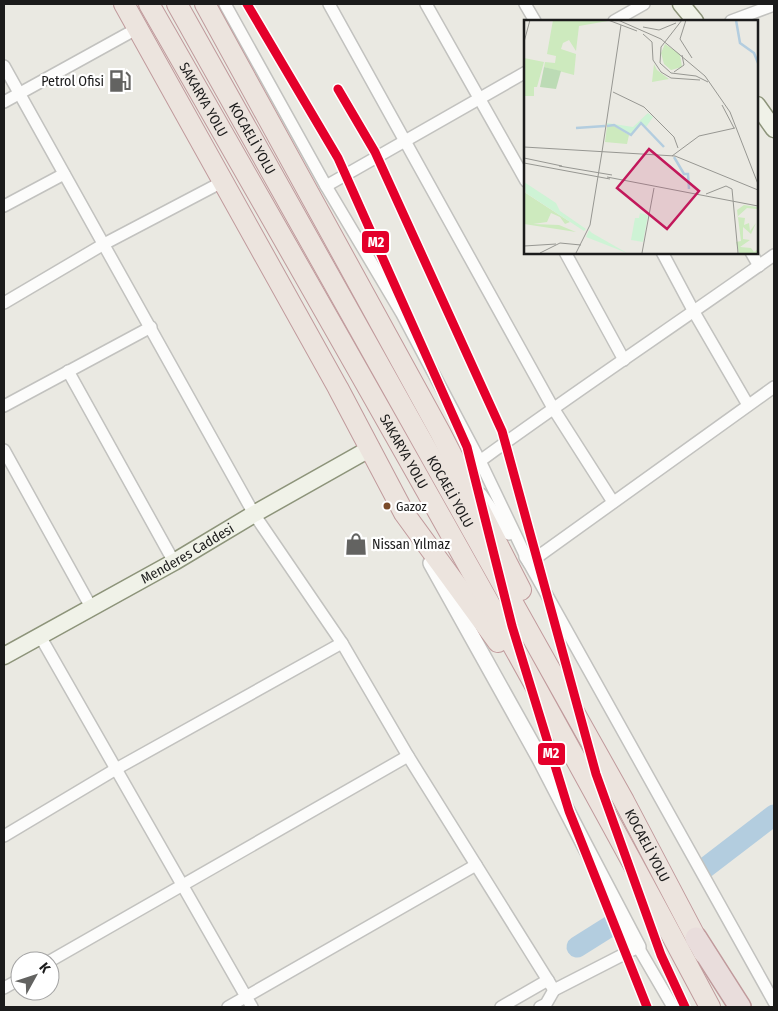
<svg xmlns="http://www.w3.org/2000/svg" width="778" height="1011" font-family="'Fira Sans Condensed',sans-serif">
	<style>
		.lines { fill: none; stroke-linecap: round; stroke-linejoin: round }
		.river { stroke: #b3cddf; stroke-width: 21 }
		.minor-casing { stroke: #c2c2bf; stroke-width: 14 }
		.tertiary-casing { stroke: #c2c2bf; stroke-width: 18 }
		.secondary-casing { stroke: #8d947a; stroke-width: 19 }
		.trunk-casing { stroke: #c09a9c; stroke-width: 22 }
		.motorway-casing { stroke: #c09a9c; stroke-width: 24 }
		.minor { stroke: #fcfcfb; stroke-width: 11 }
		.tertiary { stroke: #fcfcfb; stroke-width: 15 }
		.secondary { stroke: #f0f2e8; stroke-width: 16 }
		.trunk { stroke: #ece4de; stroke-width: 20 }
		.motorway { stroke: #e9dddc; stroke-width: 21 }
		.metro-1-casing { stroke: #fff; stroke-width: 12 }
		.metro-1 { stroke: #e4002b; stroke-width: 9 }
		.bus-dot { fill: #7a4b2a; stroke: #fff; stroke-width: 2 }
		.labels { text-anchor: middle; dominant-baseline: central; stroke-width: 4.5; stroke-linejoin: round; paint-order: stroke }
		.bus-label { font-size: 13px; fill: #1b1b1b; stroke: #fff; text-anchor: start }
		.poi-label { font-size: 14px; fill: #1b1b1b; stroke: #fff; text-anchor: end }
		.street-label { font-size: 14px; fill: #1b1b1b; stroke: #fff }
		.inset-river { fill: none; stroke: #b3cddf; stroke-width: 2.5 }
		.inset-road { fill: none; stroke: #979792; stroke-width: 1 }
		.view { fill: #c2185b; fill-opacity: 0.15; stroke: #c2185b; stroke-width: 2.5 }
		.inset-edge { fill: none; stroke: #1b1b1b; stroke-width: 2.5 }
		.line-badge { stroke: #fff; stroke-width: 2 }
		.badge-label { font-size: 14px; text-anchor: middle; font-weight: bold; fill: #fff }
	</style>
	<rect width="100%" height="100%" fill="#eae9e2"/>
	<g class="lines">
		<g class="river">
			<path d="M705 868 774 815"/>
			<path d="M577 947 612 925"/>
		</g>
		<defs>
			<g id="minor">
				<path d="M225 4 326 186 402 314 480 461 529 563 774 1002"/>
				<path d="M329 4 553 408 613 502"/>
				<path d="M426 4 526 181"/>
				<path d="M525 4 535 21"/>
				<path d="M614 21 644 4"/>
				<path d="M731 21 774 5"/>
				<path d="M4 66 254 514 342 643 408 756 554 990 638 947 673 1007"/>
				<path d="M4 102 138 28"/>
				<path d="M326 186 526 72"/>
				<path d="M4 206 64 174"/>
				<path d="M565 252 624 360"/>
				<path d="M662 252 694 312 748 405"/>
				<path d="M751 252 759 266"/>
				<path d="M4 303 104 244 224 181"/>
				<path d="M68 371 174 562"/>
				<path d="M4 406 151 327"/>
				<path d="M4 450 91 607"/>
				<path d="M480 461C577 390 677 324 774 255"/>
				<path d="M481 494 509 534"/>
				<path d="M525 557 529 563 774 387"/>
				<path d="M40 636 252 1007"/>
				<path d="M4 836 116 769 342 643"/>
				<path d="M50 961 408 756"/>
				<path d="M4 988 20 979"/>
				<path d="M228 1007 476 865"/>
				<path d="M501 1007 548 980"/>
				<path d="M540 1007 546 1004 554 990"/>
			</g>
			<path id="tertiary" d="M431 563 539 757 585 846 638 947"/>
			<g id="secondary">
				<path d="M681 4 695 21"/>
				<path d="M757 105 774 129"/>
				<path id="s1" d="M4 656 174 562 254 514 371 448"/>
			</g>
			<g id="trunk">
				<path d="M124 4 338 388 404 513 498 642"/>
				<path id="s2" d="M149 4C339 336 530 669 710 1007"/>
				<path id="s3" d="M177 4 624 801 704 953"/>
				<path d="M205 4 440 432 521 590"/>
			</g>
			<path id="motorway" d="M696 938 740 1007"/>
		</defs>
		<use href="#minor" class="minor-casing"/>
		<use href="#tertiary" class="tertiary-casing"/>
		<use href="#secondary" class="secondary-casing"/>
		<use href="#trunk" class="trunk-casing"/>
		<use href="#motorway" class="motorway-casing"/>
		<use href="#minor" class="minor"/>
		<use href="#tertiary" class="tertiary"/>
		<use href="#secondary" class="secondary"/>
		<use href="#trunk" class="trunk"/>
		<use href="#motorway" class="motorway"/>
		<defs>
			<g id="metro-1">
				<path d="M247 4 338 158 467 447 512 626 569 811 647 1007"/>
				<path d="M338 89 375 152 502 431 596 774 661 955 685 1007"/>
			</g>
		</defs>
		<use href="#metro-1" class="metro-1-casing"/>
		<use href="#metro-1" class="metro-1"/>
	</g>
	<defs>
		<symbol id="fuel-bare" viewBox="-9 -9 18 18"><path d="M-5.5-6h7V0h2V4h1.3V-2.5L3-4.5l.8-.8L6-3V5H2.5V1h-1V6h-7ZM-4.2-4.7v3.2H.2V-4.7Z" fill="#636361" stroke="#fff" stroke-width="2.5" paint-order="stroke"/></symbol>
		<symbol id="shop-bare" viewBox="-9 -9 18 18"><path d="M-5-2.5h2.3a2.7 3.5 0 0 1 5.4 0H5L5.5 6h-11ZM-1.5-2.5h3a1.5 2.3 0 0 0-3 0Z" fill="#636361" stroke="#fff" stroke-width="2.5" paint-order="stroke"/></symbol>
	</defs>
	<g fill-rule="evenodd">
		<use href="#fuel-bare" x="104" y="65" width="32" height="32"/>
		<use href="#shop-bare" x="340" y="528" width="32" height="32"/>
	</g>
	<circle class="bus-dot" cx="387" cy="506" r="4.5"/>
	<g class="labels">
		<g class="bus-label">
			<text x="396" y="506">Gazoz</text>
		</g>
		<g class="poi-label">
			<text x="104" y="81">Petrol Ofisi</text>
			<text x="372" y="544" text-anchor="start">Nissan Yılmaz</text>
		</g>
		<g class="street-label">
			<text stroke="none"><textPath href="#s2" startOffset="110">SAKARYA YOLU</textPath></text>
			<text stroke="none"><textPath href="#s3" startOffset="154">KOCAELİ YOLU</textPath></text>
			<text stroke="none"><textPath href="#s2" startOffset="515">SAKARYA YOLU</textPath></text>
			<text stroke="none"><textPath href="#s3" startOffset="559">KOCAELİ YOLU</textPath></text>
			<text stroke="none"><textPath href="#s1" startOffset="210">Menderes Caddesi</textPath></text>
			<text stroke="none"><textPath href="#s3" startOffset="964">KOCAELİ YOLU</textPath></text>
		</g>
	</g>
	<g transform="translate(524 20)">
		<rect width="234" height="234" fill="#eae9e2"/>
		<path d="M29 0 84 1 55 6 52 31 45 20 39 23 37 29 52 34 50 55 20 47 21 42 31 43 32 36 23 34ZM141 24 156 34 158 47 147 50 140 44 137 33ZM0 38 20 42 13 67H10V76H0ZM130 44 133 50 145 59 128 62ZM83 106H90L105 115 103 124 81 122ZM0 172 46 202 41 204 36 197 27 193 23 202 9 204 35 205 52 212 0 204ZM220 185 233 187V189L223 188 213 197 221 198 220 205 225 203 226 211 232 203 227 214 219 207V219L226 220 216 227 227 228 230 232 234 229V233H215L212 222 217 221 213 190Z" fill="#cdeabe"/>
		<path d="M20 47 37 51 32 69 16 67Z" fill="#bcdbb5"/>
		<path d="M124 93 129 97 122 107 116 103 107 115 90 105 83 106V103L109 107ZM0 162 32 183 36 191 62 209 60 211 2 173ZM116 193 124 195 119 222 107 220 111 198H115ZM65 210 68 213 103 233 62 217Z" fill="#cef3d5"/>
		<path class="inset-river" d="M212 0 216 23 230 33 234 43M83 106 90 105 107 115 117 103 140 127M52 108 81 106M150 137 160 154H164L165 169"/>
		<path class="inset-road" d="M84 0 113 11M94 0 137 19 181 56 206 92 234 164M158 0 137 27 136 43 147 53 172 56 184 62M162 0 156 19 168 38M119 7 135 10 152 3M119 14 128 22 129 40 137 52 147 58 176 60M0 22 6 0M150 52 160 45 158 35M89 72 120 87 150 117 154 128M198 85 210 108M0 127 151 136 234 170M78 132 97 5M148 136 175 116 211 108M0 138 38 146M0 143 86 159M35 146 88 155M83 157 234 186M182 174 202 166 208 169 214 233M66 205 78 132M0 226 32 224M16 233 36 223 57 225M52 233 66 205M118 233 130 168"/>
		<path class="view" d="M125 129 175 171 143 209 93 168Z"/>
		<rect width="234" height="234" class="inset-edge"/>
	</g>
	<g class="line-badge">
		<rect x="361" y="230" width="29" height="24" rx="5" fill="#e4002b"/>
		<rect x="537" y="742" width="29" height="24" rx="5" fill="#e4002b"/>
	</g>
	<g class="badge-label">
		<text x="376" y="247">M2</text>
		<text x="551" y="758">M2</text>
	</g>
	<rect width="778" height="1011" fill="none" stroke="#1b1b1b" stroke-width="10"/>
	<g transform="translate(35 976) rotate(50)"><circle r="24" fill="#ffffff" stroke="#a4a4a4"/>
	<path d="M0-4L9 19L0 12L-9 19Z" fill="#636361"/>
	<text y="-8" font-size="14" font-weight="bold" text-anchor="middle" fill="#1b1b1b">K</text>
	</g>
</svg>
